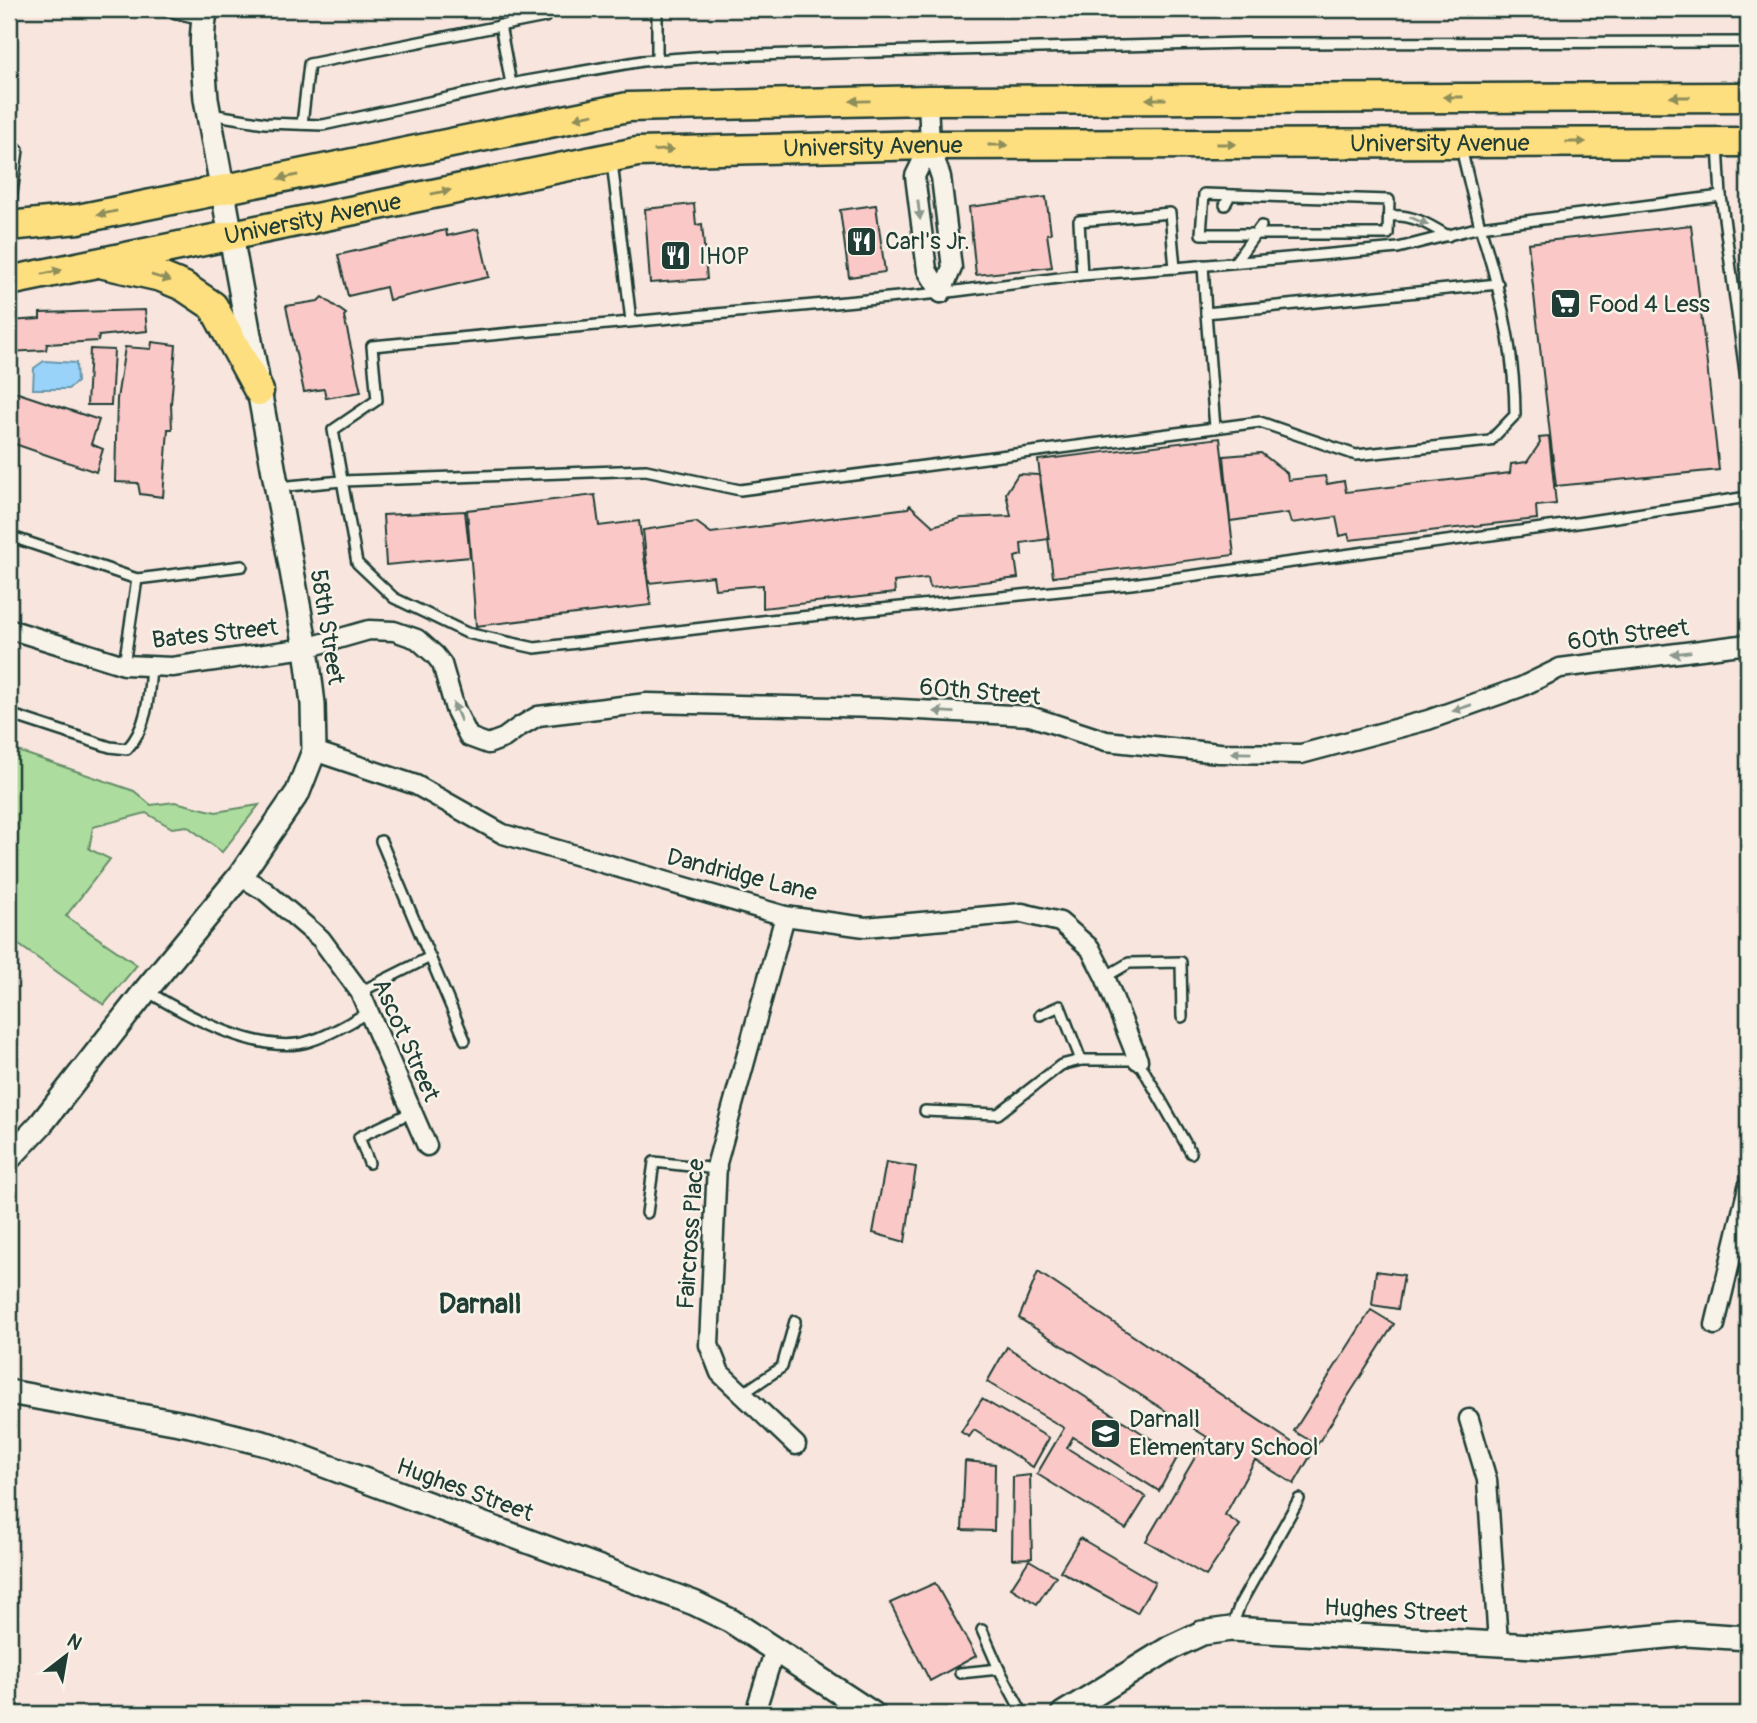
<svg xmlns="http://www.w3.org/2000/svg" width="1757" height="1723" font-family="Pangolin,sans-serif">
	<style>
		.green { fill: #acdd9e; stroke: #668d69; stroke-width: 2 }
		.water { fill: #99d3fa; stroke: #6897ab; stroke-width: 2 }
		.building { fill: #fac9c7; stroke: #1f3d34; stroke-width: 2 }
		.lines { fill: none; stroke-linecap: round; stroke-linejoin: round }
		.service-casing { stroke: #1f3d34; stroke-width: 14 }
		.minor-casing { stroke: #1f3d34; stroke-width: 23 }
		.tertiary-casing { stroke: #1f3d34; stroke-width: 28 }
		.primary-casing { stroke: #1f3d34; stroke-width: 33 }
		.service { stroke: #f7f3e8; stroke-width: 9 }
		.minor { stroke: #f7f3e8; stroke-width: 18 }
		.tertiary { stroke: #f7f3e8; stroke-width: 23 }
		.primary { stroke: #fedf80; stroke-width: 28 }
		.oneway { fill: #8e8e5a }
		.oneway2 { fill: #8b988e }
		.labels { text-anchor: middle; dominant-baseline: central; stroke-width: 5; stroke-linejoin: round; paint-order: stroke }
		.street-label { font-size: 24px; fill: #1f3d34; stroke: #f7f3e8 }
		.poi-label { font-size: 24px; fill: #1f3d34; stroke: #f7f3e8; text-anchor: start }
		.quarter-label { font-size: 28px; font-weight: bold; fill: #1f3d34; stroke: #f7f3e8 }
	</style>
	<rect width="100%" height="100%" fill="#f8e6de"/>
	<filter id="ink" filterUnits="userSpaceOnUse"><feTurbulence type="fractalNoise" baseFrequency=".0143" numOctaves="2"/><feDisplacementMap in="SourceGraphic" scale="14" xChannelSelector="R" yChannelSelector="G"/><feConvolveMatrix kernelMatrix="1 2 1 2 8 2 1 2 1" color-interpolation-filters="sRGB"/></filter>
	<g filter="url(#ink)">
		<path class="green" d="M9 748 134 791 151 805 175 802 216 812 259 805 222 852 187 826 172 828 146 813 93 827 89 849 110 859 66 916 137 965 104 1005 9 938Z"/>
		<path class="water" d="M44 361 76 363 77 382 68 389H33L34 368Z"/>
		<g class="building">
			<path d="M1046 197 1051 233 1047 234 1052 267 976 275 969 207Z"/>
			<path d="M694 204 696 225 702 224 707 279 650 283 645 209Z"/>
			<path d="M876 205 885 272 849 277 840 210Z"/>
			<path d="M1691 225 1719 470 1556 486 1528 243Z"/>
			<path d="M478 229 489 277 389 300 386 287 348 296 338 255 446 230 447 236Z"/>
			<path d="M322 297 346 314 344 316 361 392 326 398 324 389 304 392 286 306 318 301Z"/>
			<path d="M145 310 147 331 99 336 98 341 47 344 46 350 9 352V321L40 319V313Z"/>
			<path d="M152 342 176 345 171 404 172 429H168L163 497 140 494 138 483 115 482 117 399 125 347 151 349Z"/>
			<path d="M90 349 114 350 111 405H87Z"/>
			<path d="M9 390 99 420 91 444 103 449 96 472 9 442Z"/>
			<path d="M1549 437 1556 504 1536 506 1537 519 1350 540 1348 534 1340 536 1336 517 1291 523 1288 513 1230 521 1224 456 1261 453 1287 473 1288 480 1325 476 1327 484 1344 481 1346 492 1510 473 1511 464 1527 462 1540 443 1539 438Z"/>
			<path d="M1220 438 1234 555 1053 577 1038 460Z"/>
			<path d="M1018 474 1039 475 1049 539 1021 543 1022 555 1015 557 1018 578 930 588 928 578 894 582 895 593 763 608V585L715 589 713 576 649 583 643 530 696 522 711 533 908 508 910 505 933 526 961 518 1011 516 1006 493Z"/>
			<path d="M595 495 599 526 639 521 651 605 476 626 467 510Z"/>
			<path d="M465 511 470 557 386 565 383 515Z"/>
			<path d="M886 1162 916 1167 905 1242 873 1233Z"/>
			<path d="M1376 1271 1404 1275 1398 1309 1372 1305Z"/>
			<path d="M1038 1272 1311 1455 1294 1484 1255 1460 1225 1515 1240 1525 1206 1576 1146 1541 1207 1437 1019 1318Z"/>
			<path d="M1371 1310 1394 1324 1317 1445 1294 1431Z"/>
			<path d="M1007 1347 1178 1456 1159 1491 1073 1437 1067 1448 1146 1497 1126 1529 1037 1474 1064 1428 987 1382Z"/>
			<path d="M982 1399 1049 1438 1033 1467 974 1430 969 1437 961 1432Z"/>
			<path d="M965 1461 995 1464 994 1531 962 1530Z"/>
			<path d="M1030 1475 1032 1558 1012 1559 1013 1477Z"/>
			<path d="M1080 1538 1155 1582 1137 1613 1060 1571Z"/>
			<path d="M1029 1560 1056 1576 1037 1604 1011 1588Z"/>
			<path d="M935 1583 976 1656 930 1681 890 1603Z"/>
		</g>
		<g class="lines">
			<defs>
				<g id="service">
					<path d="M159 9 202 19"/>
					<path d="M657 9V60"/>
					<path d="M500 25 511 84"/>
					<path d="M210 114 265 123 323 125 521 82 642 61 709 56 1244 43 1748 42"/>
					<path d="M302 124 309 64 545 17"/>
					<path d="M1461 148 1480 227 1721 196 1718 146"/>
					<path d="M612 162 631 321"/>
					<path d="M1204 194 1389 200 1388 234H1201Z"/>
					<path d="M1721 196 1748 394"/>
					<path d="M1225 205 1230 195"/>
					<path d="M9 215 18 150"/>
					<path d="M1389 216C1412 214 1428 224 1448 236"/>
					<path d="M1235 262 1261 226"/>
					<path d="M1203 265 1206 313"/>
					<path d="M1082 275 1079 221 1170 213 1175 268 1082 275 941 293 372 346 377 400 333 430 357 563 394 598 467 633 535 648 770 620 1131 584 1564 525 1748 497"/>
					<path d="M1215 428 1206 313 1498 284"/>
					<path d="M278 487 342 481 646 470 740 490 1260 422 1356 455 1490 441 1515 415C1515 351 1500 288 1480 227L1398 248 1175 268"/>
					<path d="M9 536 137 579 124 665"/>
					<path d="M137 579 242 566"/>
					<path d="M9 714 110 747 127 749C148 727 149 695 151 666"/>
					<path d="M381 841 465 1040"/>
					<path d="M1105 977 1129 963 1181 962 1182 1017"/>
					<path d="M147 991C187 1016 263 1057 310 1041 331 1035 350 1022 369 1012"/>
					<path d="M360 992 430 957"/>
					<path d="M1040 1015 1060 1006 1081 1060H1138L1191 1153"/>
					<path d="M925 1111 998 1114 1061 1065 1081 1060"/>
					<path d="M369 1163 359 1137 412 1112"/>
					<path d="M647 1213 654 1162 717 1169"/>
					<path d="M742 1394 782 1367 795 1321"/>
					<path d="M1232 1627 1240 1604 1299 1499"/>
					<path d="M982 1630 999 1669 1023 1714"/>
					<path d="M960 1673 999 1669"/>
				</g>
				<g id="minor">
					<path d="M928 100 930 145 941 177 952 268 941 293"/>
					<path d="M930 145 915 176 927 270 941 293"/>
					<path d="M9 629 124 665 172 667 306 648 369 630 394 631 417 639 435 655 442 664 455 709 469 737 488 744 504 738 519 727 538 716 647 703 882 708 1030 716 1106 741 1219 753 1301 754 1428 720 1521 687 1560 668 1748 644"/>
					<path d="M314 751 416 785 503 834 785 916 865 927 1022 913 1060 922 1090 948 1105 977 1138 1060"/>
					<path d="M240 876 265 891 321 939 360 992 427 1146"/>
					<path d="M785 916 717 1163 709 1345 720 1373 796 1445"/>
					<path d="M1715 1325 1748 1187"/>
					<path d="M1469 1419 1487 1480 1498 1642"/>
					<path d="M757 1714 758 1703 775 1649"/>
				</g>
				<g id="tertiary">
					<path d="M9 1158 41 1124 146 990 240 876 298 792 314 751 313 704 306 648 206 99C204 70 199 37 206 9"/>
					<path d="M9 1392 190 1425 270 1445 694 1603 731 1621 873 1714"/>
					<path d="M1063 1714 1170 1648 1202 1633 1231 1629 1552 1647 1687 1634 1748 1638"/>
				</g>
				<g id="primary">
					<path d="M931 100 1748 97"/>
					<path d="M9 226 78 219 628 107 928 100"/>
					<path d="M104 264 161 277 183 286 213 306 259 391"/>
					<path id="s1" d="M9 281 637 152 930 145 1748 142"/>
				</g>
			</defs>
			<use href="#service" class="service-casing"/>
			<use href="#minor" class="minor-casing"/>
			<use href="#tertiary" class="tertiary-casing"/>
			<use href="#primary" class="primary-casing"/>
			<use href="#service" class="service"/>
			<use href="#minor" class="minor"/>
			<use href="#tertiary" class="tertiary"/>
			<use href="#primary" class="primary"/>
		</g>
		<defs><path id="oneway-solid" d="M-6-.8H1V-3.2L6.5 0L1 3.2V.8H-6Z" transform="scale(1.75)"/></defs>
		<g class="oneway">
			<use href="#oneway-solid" transform="translate(1453 97) rotate(180)"/>
			<use href="#oneway-solid" transform="translate(1680 97) rotate(180)"/>
			<use href="#oneway-solid" transform="translate(1156 99) rotate(180)"/>
			<use href="#oneway-solid" transform="translate(860 101) rotate(179)"/>
			<use href="#oneway-solid" transform="translate(584 116) rotate(168)"/>
			<use href="#oneway-solid" transform="translate(1576 142)"/>
			<use href="#oneway-solid" transform="translate(1226 144)"/>
			<use href="#oneway-solid" transform="translate(998 145)"/>
			<use href="#oneway-solid" transform="translate(664 150) rotate(-3)"/>
			<use href="#oneway-solid" transform="translate(288 177) rotate(168)"/>
			<use href="#oneway-solid" transform="translate(441 192) rotate(-12)"/>
			<use href="#oneway-solid" transform="translate(107 213) rotate(168)"/>
			<use href="#oneway-solid" transform="translate(52 272) rotate(-12)"/>
			<use href="#oneway-solid" transform="translate(161 278) rotate(17)"/>
		</g>
		<g class="oneway2">
			<use href="#oneway-solid" transform="translate(919 210) rotate(83)"/>
			<use href="#oneway-solid" transform="translate(1419 221) rotate(24)"/>
			<use href="#oneway-solid" transform="translate(1681 653) rotate(173)"/>
			<use href="#oneway-solid" transform="translate(1462 708) rotate(161)"/>
			<use href="#oneway-solid" transform="translate(457 712) rotate(-113)"/>
			<use href="#oneway-solid" transform="translate(944 712) rotate(-177)"/>
			<use href="#oneway-solid" transform="translate(1241 753) rotate(-179)"/>
		</g>
	</g>
	<defs>
		<symbol id="restaurant-square" viewBox="-11 -11 22 22"><rect x="-9" y="-9" width="18" height="18" rx="4" fill="#1f3d34" stroke="#f7f3e8"/><path d="M-5-6h1v4h1v-4h1v4h1v-4h1v5L-1.5 .5V6h-2V.5L-5-1ZM5-6V6H3V1.5H1.5Q1.5-4 5-6Z" fill="#fff"/></symbol>
		<symbol id="supermarket-square" viewBox="-11 -11 22 22"><rect x="-9" y="-9" width="18" height="18" rx="4" fill="#1f3d34" stroke="#f7f3e8"/><path d="M-6-5.5h2.5l.6 2H6L4.5 2H-2.5L-4.4-4H-6ZM-1.5 3.2a1.3 1.3 0 1 0 .1 0ZM3 3.2a1.3 1.3 0 1 0 .1 0Z" fill="#fff"/></symbol>
		<symbol id="school-square" viewBox="-11 -11 22 22"><rect x="-9" y="-9" width="18" height="18" rx="4" fill="#1f3d34" stroke="#f7f3e8"/><path d="M0-5L7-2L0 1L-7-2ZM-4 1L0 2.5L4 1V4Q0 6-4 4Z" fill="#fff"/></symbol>
	</defs>
	<g fill-rule="evenodd">
		<use href="#restaurant-square" x="844" y="224" width="35" height="35"/>
		<use href="#restaurant-square" x="658" y="238" width="35" height="35"/>
		<use href="#supermarket-square" x="1548" y="286" width="35" height="35"/>
		<use href="#school-square" x="1088" y="1416" width="35" height="35"/>
	</g>
	<g class="labels">
		<g class="street-label">
			<text stroke="none"><textPath href="#s1" startOffset="1444">University Avenue</textPath></text>
			<text stroke="none"><textPath href="#s1" startOffset="877">University Avenue</textPath></text>
			<text stroke="none"><textPath href="#s1" startOffset="310">University Avenue</textPath></text>
			<text transform="translate(327 627) rotate(81)">58th Street</text>
			<text transform="translate(215 634) rotate(-6)">Bates Street</text>
			<text transform="translate(1628 635) rotate(-7)">60th Street</text>
			<text transform="translate(980 692) rotate(5)">60th Street</text>
			<text transform="translate(742 875) rotate(14)">Dandridge Lane</text>
			<text transform="translate(406 1040) rotate(66)">Ascot Street</text>
			<text transform="translate(691 1234) rotate(-86)">Faircross Place</text>
			<text transform="translate(465 1490) rotate(20)">Hughes Street</text>
			<text transform="translate(1396 1611) rotate(3)">Hughes Street</text>
		</g>
		<g class="poi-label">
			<text x="885" y="241">Carl's Jr.</text>
			<text x="699" y="256">IHOP</text>
			<text x="1588" y="304">Food 4 Less</text>
			<text x="1129" y="1419">Darnall<tspan x="1129" dy="28">Elementary School</tspan></text>
		</g>
		<g class="quarter-label">
			<text x="480" y="1304">Darnall</text>
		</g>
	</g>
	<rect width="1757" height="1723" fill="none" stroke="#f7f3e8" stroke-width="35"/>
	<rect x="18" y="18" width="1722" height="1688" fill="none" stroke="#1f3d34" stroke-width="2.5" filter="url(#ink)"/>
	<g transform="translate(66 1656) rotate(31)" stroke="#f7f3e8" stroke-width="5" paint-order="stroke">
	<path d="M0-5L12 26L0 18L-12 26Z" fill="#1f3d34"/>
	<text y="-10" font-size="19" font-weight="bold" text-anchor="middle" fill="#1f3d34">N</text>
	</g>
</svg>
